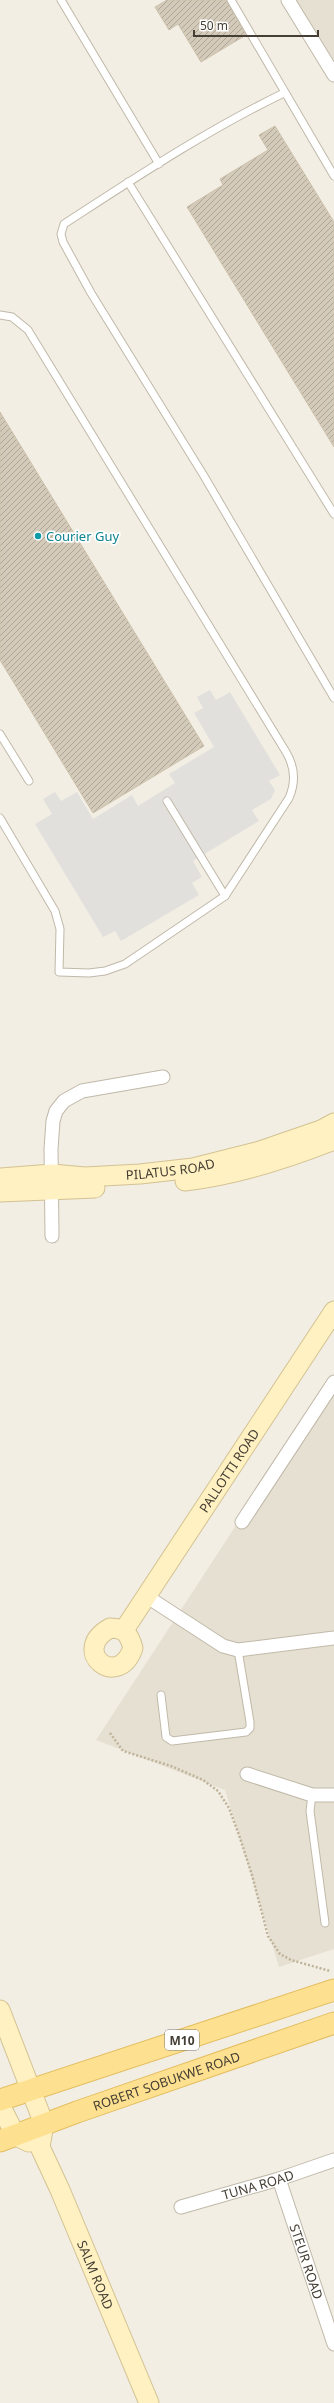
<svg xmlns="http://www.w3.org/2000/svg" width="334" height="2403" font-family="'Noto Sans',sans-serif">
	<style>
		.residential { fill: #e6e0d2 }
		.parking { fill: #e2e0dc }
		.building { fill: url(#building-hatch); stroke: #cec2ac }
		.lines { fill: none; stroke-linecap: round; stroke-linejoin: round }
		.lane-casing { stroke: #c0b9a9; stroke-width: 9 }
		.street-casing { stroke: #c0b9a9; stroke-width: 15 }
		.secondary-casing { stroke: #d3c293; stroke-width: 21 }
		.primary-casing { stroke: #e3be60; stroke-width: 23 }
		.path { stroke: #bfb298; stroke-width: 2.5; stroke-dasharray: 2 2; stroke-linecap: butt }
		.lane { stroke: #fff; stroke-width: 7 }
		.street { stroke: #fff; stroke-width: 13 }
		.secondary { stroke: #fff1c1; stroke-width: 19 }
		.primary { stroke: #fee190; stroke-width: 21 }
		.culture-dot { fill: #0f9aa8; stroke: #fff; stroke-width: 1.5 }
		.labels { text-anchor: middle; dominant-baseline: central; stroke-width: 3.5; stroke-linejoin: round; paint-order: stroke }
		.shield { fill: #fff; stroke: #7c7871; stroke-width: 1 }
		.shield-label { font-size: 12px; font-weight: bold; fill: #443e34 }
		.culture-label { font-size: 13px; fill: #0d838f; stroke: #fff; text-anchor: start }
		.street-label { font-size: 13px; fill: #443e34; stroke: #fff }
	</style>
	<defs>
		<pattern id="building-hatch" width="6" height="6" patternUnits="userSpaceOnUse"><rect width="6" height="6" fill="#d3cab9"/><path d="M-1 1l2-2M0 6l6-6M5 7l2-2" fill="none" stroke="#ada597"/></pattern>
	</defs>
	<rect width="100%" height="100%" fill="#f2eee4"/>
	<g class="residential">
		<path d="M286 0H334V77Z"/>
		<path d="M334 1375V1949L279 1967 225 1790 96 1740Z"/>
	</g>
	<path class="parking" d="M210 690 216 700 230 692 280 775 269 781 275 790 271 799 252 810 259 821 193 861 202 877 192 883 199 895 121 941 115 931 103 937 35 824 52 814 43 799 55 792 61 801 77 792 93 819 132 795 138 806 175 783 169 774 214 747 194 713 203 708 197 697Z"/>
	<g class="building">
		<path d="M167 0H226L246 35 201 62 178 24 169 30 155 7Z"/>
		<path d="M275 126 334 222V447L187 207 223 185 220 179 268 150 259 135Z"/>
		<path d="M0 412 204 746 93 813 0 660Z"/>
	</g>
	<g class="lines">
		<defs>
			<g id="lane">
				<path d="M61 0 159 164"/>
				<path d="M231 0 334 176"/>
				<path d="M284 93C207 130 135 178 64 224L61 234 63 242 91 293 204 476 334 698"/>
				<path d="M128 182 334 514"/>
				<path d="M0 315 12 317 28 330 286 752C295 767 296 782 289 798L225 896 125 964 105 971 89 973 59 972 60 929 55 911 0 818"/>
				<path d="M0 734 29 781"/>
				<path d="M167 801 225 896"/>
				<path d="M161 1695 166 1737 172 1741 246 1732 250 1728V1722L238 1650"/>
				<path d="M312 1795 310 1811 325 1923"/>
			</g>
			<g id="street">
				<path d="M288 0 334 75"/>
				<path d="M52 1236 51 1149 53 1121 56 1111 64 1101 82 1091 163 1077"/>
				<path d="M242 1522 334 1382"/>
				<path d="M146 1596 223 1646 238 1650 334 1638"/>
				<path d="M247 1774 312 1795H334"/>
				<path id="s1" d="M279 2179 334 2344"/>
				<path id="s2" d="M181 2207 279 2179 334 2160"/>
			</g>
			<g id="secondary">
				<path id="s3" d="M0 1178 52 1174 85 1177 140 1174 193 1168 260 1151 321 1130 334 1123"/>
				<path d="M185 1181C237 1175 286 1159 334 1140"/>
				<path d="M0 1192 95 1188"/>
				<path d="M110 1628C125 1628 129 1634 133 1648 118 1691 69 1651 110 1628Z"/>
				<path id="s4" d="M124 1630 334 1311"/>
				<path id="s5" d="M0 2010 44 2124 40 2147 60 2190 149 2403"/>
				<path d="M0 2105 16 2136 29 2142"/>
			</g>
			<g id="primary">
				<path d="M0 2100 334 1990"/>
				<path id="s6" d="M0 2141 77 2112 334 2023"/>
			</g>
		</defs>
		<use href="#lane" class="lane-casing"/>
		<use href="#street" class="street-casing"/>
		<use href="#secondary" class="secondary-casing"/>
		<use href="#primary" class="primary-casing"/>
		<path class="path" d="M110 1733 123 1751 171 1766 203 1780 218 1791 229 1808 239 1835 252 1875 268 1936 280 1954 291 1960 330 1971"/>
		<use href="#lane" class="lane"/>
		<use href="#street" class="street"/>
		<use href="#secondary" class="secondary"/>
		<use href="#primary" class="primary"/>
	</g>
	<circle class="culture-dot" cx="38" cy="536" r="4"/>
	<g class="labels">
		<rect class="shield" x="165" y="2030" width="34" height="20" rx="3"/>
		<g class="shield-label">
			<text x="182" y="2040">M10</text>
		</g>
		<g class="culture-label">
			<text x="46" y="536">Courier Guy</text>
		</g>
		<g class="street-label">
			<text stroke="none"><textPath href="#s3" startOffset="171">PILATUS ROAD</textPath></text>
			<text stroke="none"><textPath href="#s4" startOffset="191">PALLOTTI ROAD</textPath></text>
			<text stroke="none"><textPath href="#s6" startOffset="177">ROBERT SOBUKWE ROAD</textPath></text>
			<text stroke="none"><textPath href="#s2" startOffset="80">TUNA ROAD</textPath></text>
			<text stroke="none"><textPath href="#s1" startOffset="87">STEUR ROAD</textPath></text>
			<text stroke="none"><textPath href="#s5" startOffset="285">SALM ROAD</textPath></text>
		</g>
	</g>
	<path d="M194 30v6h124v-6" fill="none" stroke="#443e34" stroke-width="2"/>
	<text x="200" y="30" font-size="12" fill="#443e34" stroke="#ffffff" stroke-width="3" paint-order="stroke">50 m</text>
</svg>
